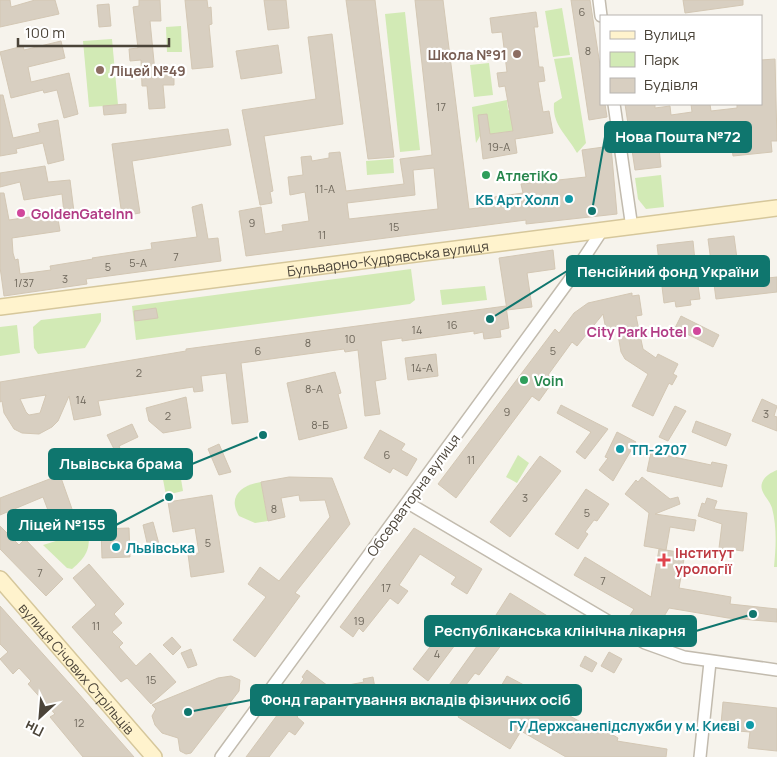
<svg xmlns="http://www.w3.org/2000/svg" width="777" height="757" font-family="Manrope,sans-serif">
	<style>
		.green { fill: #d2eab5 }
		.building { fill: #d8cfc1; stroke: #d3c7b4; fill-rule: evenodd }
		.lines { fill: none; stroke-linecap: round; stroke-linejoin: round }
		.street-casing { stroke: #c2bbae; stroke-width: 14 }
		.secondary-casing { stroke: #d6c79b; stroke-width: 18 }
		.street { stroke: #fff; stroke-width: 11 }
		.secondary { stroke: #fff3cd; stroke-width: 15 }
		.education-dot { fill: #8d6e63; stroke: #fff; stroke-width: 2 }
		.leisure-dot { fill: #2e9e5b; stroke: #fff; stroke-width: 2 }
		.culture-dot { fill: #0f9aa8; stroke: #fff; stroke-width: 2 }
		.hotel-dot { fill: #d1479c; stroke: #fff; stroke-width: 2 }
		.health-dot { fill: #e0444e; stroke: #fff; stroke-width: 2 }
		.labels { text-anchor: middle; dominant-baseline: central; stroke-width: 4.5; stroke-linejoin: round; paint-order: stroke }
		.number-label { font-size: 11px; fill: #6e675b }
		.education-label { font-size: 14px; font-weight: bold; fill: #785e54; stroke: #fff; text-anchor: end }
		.leisure-label { font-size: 14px; font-weight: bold; fill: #27864d; stroke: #fff; text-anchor: start }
		.culture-label { font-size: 14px; font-weight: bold; fill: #0d838f; stroke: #fff; text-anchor: end }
		.hotel-label { font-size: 14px; font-weight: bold; fill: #b23c85; stroke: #fff; text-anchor: start }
		.street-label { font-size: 14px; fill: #4b4439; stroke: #fff }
		.health-label { font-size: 14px; font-weight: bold; fill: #be3a42; stroke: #fff; text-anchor: start }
		.leader { fill: none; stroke: #0f766e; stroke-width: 2 }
		.callout-dot { fill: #0f766e; stroke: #fff; stroke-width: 2 }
		.callout { fill: #0f766e; stroke: #0f766e; stroke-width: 2 }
		.callout-label { font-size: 15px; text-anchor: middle; font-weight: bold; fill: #fff }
	</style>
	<rect width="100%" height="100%" fill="#f6f3ec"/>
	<g class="green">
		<path d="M562 8 570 55 553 57 545 11Z"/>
		<path d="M405 12 420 150 400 152 385 14Z"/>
		<path d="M181 26 182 52H167L166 27Z"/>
		<path d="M112 39 118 105 89 107 83 41Z"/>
		<path d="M572 57 586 143 577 153C567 135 552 125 554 103L562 98 554 59Z"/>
		<path d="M489 63 493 95 474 97 470 65Z"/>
		<path d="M507 100 508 110 513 112V131L480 136 476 143 472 107Z"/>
		<path d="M393 159 394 173 367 175 366 161Z"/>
		<path d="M661 175 664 207 646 209 638 199 635 178Z"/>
		<path d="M411 269 415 300 410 304 136 340 132 306Z"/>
		<path d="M485 286 487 300 442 305 440 290Z"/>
		<path d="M101 313V321L85 348 38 354 34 348 33 327 41 320Z"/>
		<path d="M17 325 20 353 0 356V327Z"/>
		<path d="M518 455 529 463 517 483 506 477Z"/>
		<path d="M178 461 183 491 166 495 160 464Z"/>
		<path d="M777 470V567H774C776 547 777 527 772 508 769 499 759 492 762 483 765 475 771 473 777 470Z"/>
		<path d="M261 482 268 521 255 523 239 516C227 496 242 485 261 482Z"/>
		<path d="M88 531C91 549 86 557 72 569L67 568 43 545Z"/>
	</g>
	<g class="building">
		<path d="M0 0H10L11 7 35 0H55L59 14 0 27Z"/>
		<path d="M139 0H160L161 21H150L155 72 174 71V85H163L165 108 149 109 147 86H142L141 60 130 61 129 49 138 48 133 7 139 6Z"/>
		<path d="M185 0H207L208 8 211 7 212 24 209 25 213 67 192 69Z"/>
		<path d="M264 0H286L289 28 268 30Z"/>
		<path d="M346 0H375L394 157 368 159Z"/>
		<path d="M415 0H443L469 209 495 206 494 197 523 193 521 184 586 177 582 150 611 146 617 214 526 224V220L246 256 239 211 261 207 265 234 283 231 282 225 309 221 305 192 290 195 288 177 303 175 301 157 311 156 312 161 329 158V153L340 152 346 191 404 184 400 159 432 155ZM434 168 438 209 349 219 347 203 415 195 413 170Z"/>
		<path d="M571 0H590L601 72V104H605L607 117 589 120Z"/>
		<path d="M683 0H743V5L685 13Z"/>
		<path d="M109 4 111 26 99 27 97 5Z"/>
		<path d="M536 12 538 27H534L539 67H543L545 81 538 82 543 112 549 111 553 133 515 139 517 153 483 159 478 115 487 114 490 134 513 131 505 86 499 87 497 73 507 72 502 32 492 33 490 18Z"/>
		<path d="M332 34 343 124 264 136 273 191 270 192 272 203 260 205 242 110 316 99 308 37Z"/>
		<path d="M61 41 65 58 28 67 31 82 69 73 78 114 64 118 57 90 44 93 43 90 11 98 0 52 23 46 24 50Z"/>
		<path d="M278 45 282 73 241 79 236 51Z"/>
		<path d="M775 59 777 141H771L772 152 733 156 730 134 705 136 706 148 695 149 693 136 685 137 683 124 657 128 661 167 635 170 625 104H655V108L670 106 671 115 692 112 691 104H710L711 111 737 108V104H761V60Z"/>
		<path d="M0 95H3L13 138 40 132 38 124 58 120 64 160 48 164 43 143 16 149 17 153 0 156Z"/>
		<path d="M126 104V113L104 115 103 106Z"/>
		<path d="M228 129 231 145 132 161 140 213 122 216 112 144Z"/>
		<path d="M45 166 48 182 70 180 74 212 64 213 62 194 24 200 20 182 0 187V173Z"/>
		<path d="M0 193H4L9 220 57 213 60 231 12 238 13 253 15 260 18 259 20 274 51 270 50 266 93 259 92 258 152 249 151 243 197 237 192 207 202 204 208 239 218 238 221 261 86 279 87 284 4 296 0 267Z"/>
		<path d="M734 236 740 281 777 277V292L716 299 708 239Z"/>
		<path d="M693 241 695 261 686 262 689 286 698 285 700 299 690 300 691 305 676 307 675 301 664 303 657 245Z"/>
		<path d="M553 250 555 269 527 273 532 307 507 310 499 258Z"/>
		<path d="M632 293V296L639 295 642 315 636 316 643 349 656 358 658 354 678 364 673 374 677 376 672 385 669 383 653 416 632 406 648 374 625 359 621 352 617 329 606 330 603 314 577 346 572 342 548 375 554 380 539 401 532 396 456 498 438 484 555 329 559 333 574 313 588 303Z"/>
		<path d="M506 306 509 328 500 330 501 337 484 339 483 332 474 334V331L402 341V338L381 341 386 379 375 381 380 414 365 416 358 350 345 352 344 349 241 363 248 422 232 424 226 373 201 376 203 391 194 392 193 387 98 401 101 415 74 420 69 396 58 421 52 427 39 434 22 433 14 429 4 413 2 401 0 402V382L186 351V349ZM46 395 40 413 29 415 26 412 20 399Z"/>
		<path d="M156 308 158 318 135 321 134 311Z"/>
		<path d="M681 316 719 335 713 347 675 328Z"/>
		<path d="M436 354 438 376 408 380 405 358Z"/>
		<path d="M335 372 341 393 338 394 347 428 299 440 287 383Z"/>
		<path d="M186 397 191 428 163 433 149 421 146 408Z"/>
		<path d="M762 399 777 406 774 416 777 417V431L752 421Z"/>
		<path d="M561 405 608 429 585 459 576 452 591 432 557 413Z"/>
		<path d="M675 406 686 411 668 441 659 437Z"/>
		<path d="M696 421 731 434 726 446 692 432Z"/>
		<path d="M132 424 138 437 119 446 124 457 83 476 78 465 114 449 107 435Z"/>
		<path d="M380 430 405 444 401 450 417 459 407 476 393 468 390 473 364 458Z"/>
		<path d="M617 432 636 442 613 481 599 470 608 458 605 457Z"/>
		<path d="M219 444 231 472 219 475 208 449Z"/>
		<path d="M651 452 711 465 712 462 727 465 722 487 647 471Z"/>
		<path d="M540 456 561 471 510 537 490 522Z"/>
		<path d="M60 475 78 526 57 534 43 497 0 515V498Z"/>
		<path d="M289 477 332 478 350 524 295 593 300 596 255 657 233 640 266 597 248 584 260 567 279 581 330 517 325 500 300 501 299 495 281 498 285 517 268 521 261 482Z"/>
		<path d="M642 477 670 499 678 497 680 504 655 514 696 520 694 531 670 527 666 550 644 546 649 513 625 494 636 480 638 482Z"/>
		<path d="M586 489 609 504 597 521 594 520 585 532 588 534 578 549 555 534Z"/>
		<path d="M212 495 224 572 191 577 188 554 199 553 195 528 173 532 168 502Z"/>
		<path d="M707 498 717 501 714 509 747 513 743 551 719 548 722 524 698 516 702 503 705 504Z"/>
		<path d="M153 522 159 544 148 547 143 525Z"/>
		<path d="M0 526 19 545 25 539 63 579 46 596 0 549Z"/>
		<path d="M129 528 130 557 102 558 101 529Z"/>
		<path d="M414 528 482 569 467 594 451 584 456 577 420 554 399 585 408 591 398 604 390 598 363 632 359 628 353 637 340 627Z"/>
		<path d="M659 549 685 553 679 588 731 597 730 604 777 609V622L728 618 669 608 656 630 630 615 634 609 574 575 585 557 651 597Z"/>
		<path d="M89 564 124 604 114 614 122 623 112 632 123 643 119 647 136 666 150 653 176 682 151 704 127 678 121 682 72 627 96 605 73 578Z"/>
		<path d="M510 593 554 620 544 637 532 629 528 635 496 615Z"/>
		<path d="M0 606 78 693 134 757H83L50 717 55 714 28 684 31 681 19 668 13 674 0 659 8 652 0 644Z"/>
		<path d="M446 626 461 637 428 681 413 669Z"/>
		<path d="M490 628 505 640 479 675 475 673 462 690 490 705 507 676 537 692 535 696 598 732 601 728 618 738 617 741 667 749 666 757H566L521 731 510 749 458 717 466 703 447 688Z"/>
		<path d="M172 637 181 647 173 655 163 645Z"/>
		<path d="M191 649 197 665 188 668 181 653Z"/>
		<path d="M609 652 622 659 614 673 601 666Z"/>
		<path d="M585 656 597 663 592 672 580 666Z"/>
		<path d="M307 670 332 689 324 698 316 692 297 717 304 723 295 735 289 731 269 757H246L304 679 302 677Z"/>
		<path d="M231 676 240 680 239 691 191 753 186 754 180 751 178 738 162 733 155 725 152 716 156 709 152 705 218 678Z"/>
		<path d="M373 677 375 688 335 697 333 688 364 682 363 679Z"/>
		<path d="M723 702 777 708V751L748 748 750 732 738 731 739 726 721 724Z"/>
	</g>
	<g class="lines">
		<defs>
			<g id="street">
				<path d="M599 0 601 16"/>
				<path d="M614 104 632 228"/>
				<path d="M408 503 645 643 684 657 777 670"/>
				<path d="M221 757 568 282 601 232"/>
				<path d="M700 757 710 662"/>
			</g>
			<g id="secondary">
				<path id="s1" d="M0 307 777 208"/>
				<path id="s2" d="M0 579 154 757"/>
			</g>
		</defs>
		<use href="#street" class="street-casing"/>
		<use href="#secondary" class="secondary-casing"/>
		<use href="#street" class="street"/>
		<use href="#secondary" class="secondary"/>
	</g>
	<g class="education-dot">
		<circle cx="517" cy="54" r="5"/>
		<circle cx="100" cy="70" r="5"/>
	</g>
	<g class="leisure-dot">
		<circle cx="486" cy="175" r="5"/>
		<circle cx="524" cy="380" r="5"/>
	</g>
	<g class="culture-dot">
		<circle cx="569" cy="199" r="5"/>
		<circle cx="620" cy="449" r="5"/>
		<circle cx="116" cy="547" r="5"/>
		<circle cx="750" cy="725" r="5"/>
	</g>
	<g class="hotel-dot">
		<circle cx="21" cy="213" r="5"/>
		<circle cx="697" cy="331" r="5"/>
	</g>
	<path class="health-dot" d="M661.5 552.5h5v5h5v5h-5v5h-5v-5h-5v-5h5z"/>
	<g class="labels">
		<g class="number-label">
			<text x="582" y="11">6</text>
			<text x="588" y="50">8</text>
			<text x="441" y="106">17</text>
			<text x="499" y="146">19-А</text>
			<text x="325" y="188">11-А</text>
			<text x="252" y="222">9</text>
			<text x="394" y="226">15</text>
			<text x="322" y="234">11</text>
			<text x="176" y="256">7</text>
			<text x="138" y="262">5-А</text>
			<text x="108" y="266">5</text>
			<text x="65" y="278">3</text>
			<text x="24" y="282">1/37</text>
			<text x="452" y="324">16</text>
			<text x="417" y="329">14</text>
			<text x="350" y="338">10</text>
			<text x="308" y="342">8</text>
			<text x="258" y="350">6</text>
			<text x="553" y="350">5</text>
			<text x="422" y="367">14-А</text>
			<text x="139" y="372">2</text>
			<text x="314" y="388">8-А</text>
			<text x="81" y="399">14</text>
			<text x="507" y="411">9</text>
			<text x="766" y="413">3</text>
			<text x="168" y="415">2</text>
			<text x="320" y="424">8-Б</text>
			<text x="387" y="454">6</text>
			<text x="471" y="459">11</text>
			<text x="525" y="497">3</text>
			<text x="274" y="508">8</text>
			<text x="587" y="512">5</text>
			<text x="208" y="542">5</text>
			<text x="40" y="572">7</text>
			<text x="603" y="580">7</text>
			<text x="386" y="587">17</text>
			<text x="359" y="620">19</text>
			<text x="96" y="625">11</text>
			<text x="437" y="653">4</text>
			<text x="151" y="679">15</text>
			<text x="79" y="722">12</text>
		</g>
		<g class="education-label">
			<text x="507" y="54">Школа №91</text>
			<text x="110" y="70" text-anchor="start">Ліцей №49</text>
		</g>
		<g class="leisure-label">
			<text x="496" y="175">АтлетіКо</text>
			<text x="534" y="380">Voin</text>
		</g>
		<g class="culture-label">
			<text x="559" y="199">КБ Арт Холл</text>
			<text x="630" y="449" text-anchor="start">ТП-2707</text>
			<text x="126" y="547" text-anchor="start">Львівська</text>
			<text x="740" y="725">ГУ Держсанепідслужби у м. Києві</text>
		</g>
		<g class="hotel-label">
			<text x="31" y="213">GoldenGateInn</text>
			<text x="687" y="331" text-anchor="end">City Park Hotel</text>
		</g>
		<g class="street-label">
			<text stroke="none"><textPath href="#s1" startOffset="391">Бульварно-Кудрявська вулиця</textPath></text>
			<text transform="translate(413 495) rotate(-54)">Обсерваторна вулиця</text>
			<text stroke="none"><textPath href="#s2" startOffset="118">вулиця Січових Стрільців</textPath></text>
		</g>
		<g class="health-label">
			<text x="675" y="552">Інститут<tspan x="675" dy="16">урології</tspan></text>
		</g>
	</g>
	<path class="leader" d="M592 211L605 137M490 319L567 271M263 435L192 464M169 497L116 525M753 614L696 631M188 712L251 700"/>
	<g class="callout-dot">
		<circle cx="592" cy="211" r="5"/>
		<circle cx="490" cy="319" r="5"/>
		<circle cx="263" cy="435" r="5"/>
		<circle cx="169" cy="497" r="5"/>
		<circle cx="753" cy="614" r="5"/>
		<circle cx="188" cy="712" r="5"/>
	</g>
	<g class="callout">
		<rect x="605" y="122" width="146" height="30" rx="5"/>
		<rect x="567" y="256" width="202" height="30" rx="5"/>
		<rect x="49" y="449" width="143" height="30" rx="5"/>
		<rect x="8" y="510" width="108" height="30" rx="5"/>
		<rect x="425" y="616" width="271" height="30" rx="5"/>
		<rect x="251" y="685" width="330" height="30" rx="5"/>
	</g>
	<g class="callout-label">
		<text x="678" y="142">Нова Пошта №72</text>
		<text x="668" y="277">Пенсійний фонд України</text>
		<text x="121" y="469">Львівська брама</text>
		<text x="62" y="530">Ліцей №155</text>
		<text x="560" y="636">Республіканська клінічна лікарня</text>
		<text x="416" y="705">Фонд гарантування вкладів фізичних осіб</text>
	</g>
	<rect x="600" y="15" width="162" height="90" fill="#ffffff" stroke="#b7b4b0"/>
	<rect x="610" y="31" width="25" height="8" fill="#fff3cd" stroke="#b7b4b0"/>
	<text x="644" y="40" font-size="15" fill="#4b4439">Вулиця</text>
	<rect x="610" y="52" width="25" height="15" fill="#d2eab5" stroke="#b7b4b0"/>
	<text x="644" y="65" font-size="15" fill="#4b4439">Парк</text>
	<rect x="610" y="78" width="25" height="15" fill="#d8cfc1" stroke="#b7b4b0"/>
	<text x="644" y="90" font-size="15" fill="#4b4439">Будівля</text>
	<g transform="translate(40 717) rotate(206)" stroke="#ffffff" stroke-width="4" paint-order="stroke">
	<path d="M0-4L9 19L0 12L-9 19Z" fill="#4b4439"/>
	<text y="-8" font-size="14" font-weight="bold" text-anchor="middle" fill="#4b4439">Пн</text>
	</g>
	<path d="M18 38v8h151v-8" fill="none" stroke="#4b4439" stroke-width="2.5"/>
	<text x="25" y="38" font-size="15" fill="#4b4439" stroke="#ffffff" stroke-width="4" paint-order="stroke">100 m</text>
</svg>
